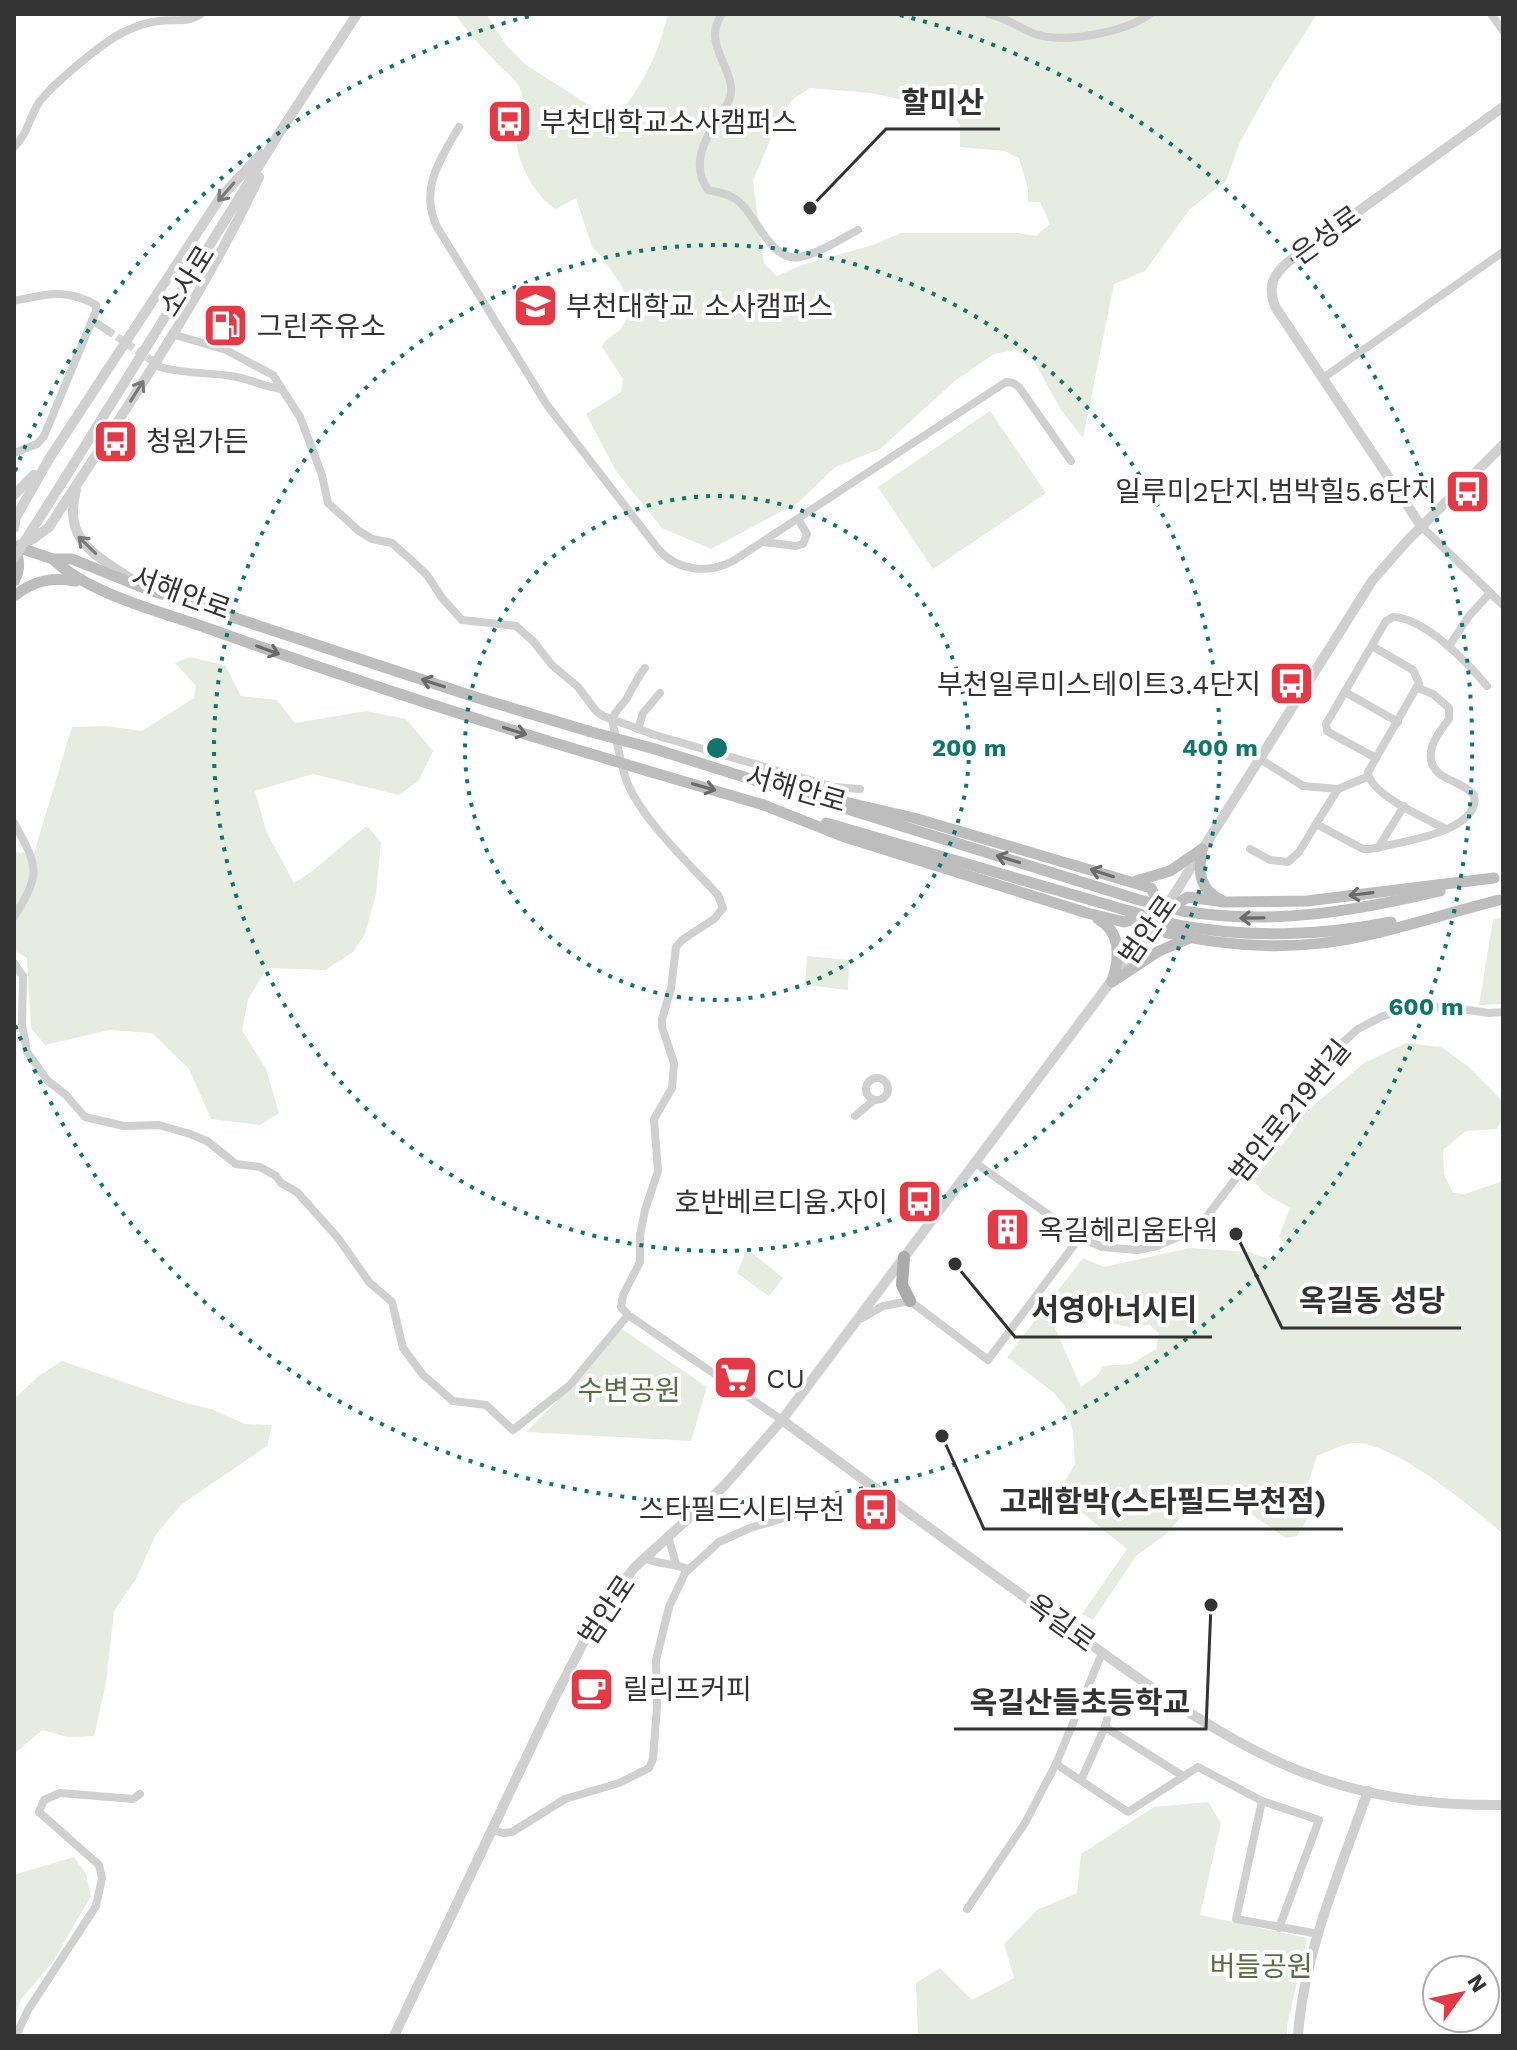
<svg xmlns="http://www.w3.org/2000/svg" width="1517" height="2050" font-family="'Work Sans','Noto Sans KR',sans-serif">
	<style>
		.green { fill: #e6ecdf; fill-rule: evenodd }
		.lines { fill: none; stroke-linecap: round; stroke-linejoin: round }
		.minor-tunnel { stroke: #d6d6d6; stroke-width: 8; stroke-dasharray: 8 4; stroke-linecap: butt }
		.minor { stroke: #d0d0d0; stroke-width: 8 }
		.tertiary { stroke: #d0d0d0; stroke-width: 10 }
		.secondary { stroke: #bdbdbd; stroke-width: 11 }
		.primary { stroke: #ababab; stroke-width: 12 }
		.tertiary-bridge { stroke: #d0d0d0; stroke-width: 10 }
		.secondary-bridge { stroke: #bdbdbd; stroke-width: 11 }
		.oneway { stroke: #7a7a7a }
		.oneway2 { stroke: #6a6a6a }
		.ring { fill: none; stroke: #0f766e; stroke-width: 4; stroke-dasharray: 4 8 }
		.labels { text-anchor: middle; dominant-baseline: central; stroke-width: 8; stroke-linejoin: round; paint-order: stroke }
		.poi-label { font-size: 28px; fill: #333; stroke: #fff; text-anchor: start }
		.street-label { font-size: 28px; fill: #333; stroke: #fff }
		.park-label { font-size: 28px; fill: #56703f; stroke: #fff }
		.centre { fill: #0f766e; stroke: #fff; stroke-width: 4 }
		.ring-label { font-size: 24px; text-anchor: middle; font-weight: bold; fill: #0f766e; stroke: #fff; stroke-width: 8; stroke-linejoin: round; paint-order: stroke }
		.leader { fill: none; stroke: #333; stroke-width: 3 }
		.callout-dot { fill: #333; stroke: #fff; stroke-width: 3 }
		.callout-label { font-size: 30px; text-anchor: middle; font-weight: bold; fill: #333; stroke: #fff; stroke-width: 8; stroke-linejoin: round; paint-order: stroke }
	</style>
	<rect width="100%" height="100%" fill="#fff"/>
	<g class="green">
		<path d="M455 14H486L507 46 526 65 614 121C643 84 656 60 668 14H1317L1274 81 1240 142 1226 181 1190 209 1145 271 1114 284 1083 438 1061 410 1034 361 1016 350 994 354 956 380 880 449 835 467 799 502 711 549 662 528 616 471 586 414 621 392 623 379 602 347 605 341 620 330 631 312 623 288 603 258 592 247 576 198 556 209C535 198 512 155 517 130 519 117 526 102 520 88 515 78 502 69 495 61 480 46 467 31 455 14ZM810 88 871 93 918 103 947 111 960 124V147L1005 151 1019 158 1028 189V202H1040L1050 224 1036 236 1018 233H901L873 245 802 265 777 276 764 263 753 181 778 121 793 99Z"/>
		<path d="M990 411 1046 493 933 569 878 487Z"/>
		<path d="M190 657 225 665 241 696 277 700 295 723 366 711 406 719 433 751 419 780 399 795 313 774 255 791 266 831 294 883C321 867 342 844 367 826L381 842 376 894 365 934 353 952 325 970 267 968 248 999 242 1030 266 1069 279 1113 260 1125 211 1119 189 1069 152 1033 109 1030 45 1045 31 1028 27 958 14 950V852L34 853 72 727 106 726 142 731 194 698 196 686 175 663Z"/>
		<path d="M1503 917V1004L1479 1005 1493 920Z"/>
		<path d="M807 956 849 960 848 990 805 985Z"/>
		<path d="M1406 1043 1441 1047 1469 1067 1503 1102V1118L1497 1129 1466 1131 1443 1150 1444 1174 1453 1193 1465 1194 1503 1181V1534C1475 1509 1390 1439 1352 1443 1340 1445 1327 1452 1317 1456L1308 1484 1312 1511 1297 1536 1286 1538 1225 1496 1202 1493 1166 1534 1136 1556 1093 1620 1082 1614 1127 1549 1058 1493 1075 1464 1073 1431 1065 1406 1053 1392 1007 1357 1083 1258 1104 1267 1190 1248 1249 1252 1274 1261 1284 1244 1279 1236 1290 1208 1264 1193 1253 1180 1291 1134 1300 1117 1364 1063ZM1046 1308 1128 1327 1150 1325 1159 1334 1156 1349 1131 1364 1103 1366 1098 1375 1081 1387Z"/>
		<path d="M747 1249 783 1278 769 1296 737 1273Z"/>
		<path d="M619 1327 707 1387 691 1441 526 1432 555 1403Z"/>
		<path d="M62 1361 182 1402 211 1409 245 1424 272 1425 267 1446 182 1504 156 1534 136 1579 114 1611 106 1683 94 1736 68 1737 42 1730 14 1754V1399L40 1375Z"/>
		<path d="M1208 1802 1221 1823 1200 1915 1307 1938 1287 2026V2036H918L916 1983 940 1968 972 2000 1014 1978 1004 1944 1037 1910 1077 1893 1081 1854 1154 1807Z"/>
		<path d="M74 1857 86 1874 91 1896 52 1963 21 1999 14 2019V1875Z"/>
	</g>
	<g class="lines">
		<path class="minor-tunnel" d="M107 330 160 366"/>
		<g class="minor">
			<path d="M722 14C700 45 738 70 730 98 728 104 723 110 720 115 705 138 690 165 708 190 715 192 725 193 732 197 756 209 768 263 800 257 820 253 840 239 858 230"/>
			<path d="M989 14C1007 18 1019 28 1035 34 1065 44 1125 32 1150 14"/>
			<path d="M1491 14 1503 31"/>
			<path d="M459 127C440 160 419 189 437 227L547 405 659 550C678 571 708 574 733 561L1006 382 1013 383 1019 387 1071 461"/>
			<path d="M14 147C27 135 29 119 38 104 50 86 104 41 124 32 134 27 148 22 159 21 175 19 188 23 201 14"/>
			<path d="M14 301C46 294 66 288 96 305V311L44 436 37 444 14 453"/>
			<path d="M92 320 107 330"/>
			<path d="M172 334 226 350 273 375 300 417 322 475 328 503 359 531 372 539 392 543 410 559 427 575 442 598 462 620 516 626 533 641 552 665 578 687 596 711 603 716 655 735 834 787 860 789"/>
			<path d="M160 367C184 374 207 372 231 376 248 378 264 387 281 389"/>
			<path d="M1323 378 1503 252"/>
			<path d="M1421 526 1503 605"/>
			<path d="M763 542 796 546 803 544 807 534 798 519"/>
			<path d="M1372 646 1413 670 1419 683 1376 758"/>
			<path d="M1449 646 1469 616 1490 593"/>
			<path d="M645 668C637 678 633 687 627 698 622 706 615 710 612 720 617 741 620 763 627 782 641 818 691 866 718 895L723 908 714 919 682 940 676 947 671 989 662 1019V1027L674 1063 672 1088 654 1119 658 1171 645 1210 640 1235V1262L623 1295 621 1307 628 1315 782 1420"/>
			<path d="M1345 692 1398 722"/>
			<path d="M638 729 643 713 660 693"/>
			<path d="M1260 759 1303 786 1338 789 1367 777"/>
			<path d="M14 823C39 868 41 873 14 917"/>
			<path d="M1316 824 1338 789"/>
			<path d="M1446 829C1427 819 1370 795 1368 772L1376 758 1332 734 1327 731 1326 724 1386 621 1393 617C1425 618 1468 663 1487 686"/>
			<path d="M1378 848 1404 806"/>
			<path d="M1250 849 1270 860 1288 862 1299 852 1316 824 1363 849H1370C1397 843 1482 832 1474 795 1465 785 1452 782 1441 775 1419 758 1437 734 1449 719V708L1433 694 1418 688"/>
			<path d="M14 963 23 976 22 1024 27 1052 48 1081 66 1095 85 1117 124 1126 159 1125 190 1134 207 1141 236 1164 260 1167 276 1176 281 1183 297 1192 338 1238 369 1282 392 1302 403 1348 423 1375 453 1401 486 1405 513 1430 570 1385 628 1315"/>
			<circle cx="877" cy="1089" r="11"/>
			<path d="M855 1116 874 1100"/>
			<path d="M974 1162 1080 1237 1102 1247 1137 1250 1157 1246 1185 1234 1208 1215 1332 1052 1358 1029 1383 1016 1420 1006 1447 1007 1489 1013 1503 1012"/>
			<path d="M862 1318 883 1306 910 1301 988 1360 1080 1237"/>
			<path d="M668 1536 676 1564"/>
			<path d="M644 1558C660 1565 673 1563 688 1569"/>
			<path d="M1105 1727 1183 1776"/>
			<path d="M1056 1764 1128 1812 1198 1767 1262 1801 1319 1820 1279 1928"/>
			<path d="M1081 1780 1105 1727 1111 1704"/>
			<path d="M1262 1801 1236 1919 1319 1934"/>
			<path d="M492 1830 503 1833 512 1832 565 1799 619 1783 649 1768 653 1759 657 1707 656 1660 669 1607 685 1573 719 1542 750 1528 794 1515"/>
			<path d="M967 1909 1025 1823 1056 1764 1102 1653"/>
			<path d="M16 2036 28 2010 96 1906 102 1878 99 1865 39 1812 44 1800 60 1793 133 1799 140 1794"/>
		</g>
		<g class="tertiary">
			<path d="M65 478 278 135 357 14"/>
			<path d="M76 490C62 542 97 555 134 581"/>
			<path d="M14 495 34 475"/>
			<path d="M1421 526 1276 308C1267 288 1272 276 1288 262L1503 107"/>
			<path d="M14 528 16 517 49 459 220 198 261 154"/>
			<path d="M19 545 33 539 49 527C123 413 201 300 259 177"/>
			<path d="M782 1420C876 1489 970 1558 1065 1626 1140 1679 1216 1738 1302 1772 1366 1797 1435 1806 1503 1805"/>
			<path d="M394 2036 555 1697 600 1611 635 1567 724 1486 782 1420 1163 912 1372 581 1407 541 1503 445"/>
			<path d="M1298 2036C1304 1952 1340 1871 1368 1791"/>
		</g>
		<g class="secondary">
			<path d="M14 546 53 559H72L144 588 478 698 588 731"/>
			<path d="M53 559C87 593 161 612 207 628 333 673 460 715 588 753"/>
			<path d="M14 581C21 570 19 559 15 547"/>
			<path d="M14 596C35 580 51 577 76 581"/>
			<path d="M655 749 773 786"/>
			<path d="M648 771 767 806"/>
			<path d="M767 784 914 818 1151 888 1163 912 1188 897 1225 902 1307 901 1494 878"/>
			<path d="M828 803 1136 899"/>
			<path d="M761 804 842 836 1087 913 1124 922 1163 912 1167 933C1232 948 1303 951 1368 935 1412 925 1455 911 1499 900"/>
			<path d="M826 823 1129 911"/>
			<path d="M1202 849C1198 872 1199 889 1221 900"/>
			<path d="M1136 881 1170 871 1202 849"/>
			<path d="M1183 911C1271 926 1355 911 1440 891"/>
			<path d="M1098 919C1122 933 1120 958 1112 981"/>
			<path d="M1177 925C1247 938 1322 936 1391 922"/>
			<path d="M1112 982 1159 951 1190 938"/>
		</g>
		<path class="primary" d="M904 1257 902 1285 910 1301"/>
		<path class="tertiary-bridge" d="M14 558 65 478"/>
		<g class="secondary-bridge">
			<path d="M588 731 655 749"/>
			<path d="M588 753 648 771"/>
			<path d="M1136 899 1183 911"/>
			<path d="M1129 911 1177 925"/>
		</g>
	</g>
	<defs><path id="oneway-shaft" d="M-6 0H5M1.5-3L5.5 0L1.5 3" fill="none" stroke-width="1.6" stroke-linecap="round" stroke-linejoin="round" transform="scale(2)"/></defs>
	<g class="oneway">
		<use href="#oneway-shaft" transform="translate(226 192) rotate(131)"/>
		<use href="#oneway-shaft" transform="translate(137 391) rotate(-58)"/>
		<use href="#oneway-shaft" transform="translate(87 545) rotate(-136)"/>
	</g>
	<g class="oneway2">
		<use href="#oneway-shaft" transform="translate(268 650) rotate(20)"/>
		<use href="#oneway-shaft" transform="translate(433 683) rotate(-162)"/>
		<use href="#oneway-shaft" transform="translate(515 731) rotate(17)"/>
		<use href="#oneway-shaft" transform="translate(704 787) rotate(16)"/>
		<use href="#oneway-shaft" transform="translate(1008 859) rotate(-163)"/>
		<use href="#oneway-shaft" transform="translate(1102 873) rotate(-162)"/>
		<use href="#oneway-shaft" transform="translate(1361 894) rotate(173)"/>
		<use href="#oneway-shaft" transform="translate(1252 918) rotate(179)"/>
	</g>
	<g class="ring">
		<circle cx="717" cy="748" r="252"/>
		<circle cx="717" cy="748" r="503"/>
		<path d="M15 471A755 755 0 0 1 534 15M900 15A755 755 0 1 1 15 1025"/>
	</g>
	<defs>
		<symbol id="bus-square" viewBox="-11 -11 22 22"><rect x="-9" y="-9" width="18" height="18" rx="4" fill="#e63946" stroke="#fff"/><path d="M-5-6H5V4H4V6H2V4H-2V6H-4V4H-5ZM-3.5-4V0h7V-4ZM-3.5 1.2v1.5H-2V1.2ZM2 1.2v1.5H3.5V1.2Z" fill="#fff"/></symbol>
		<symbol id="university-square" viewBox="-11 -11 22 22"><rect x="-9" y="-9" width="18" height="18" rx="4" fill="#e63946" stroke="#fff"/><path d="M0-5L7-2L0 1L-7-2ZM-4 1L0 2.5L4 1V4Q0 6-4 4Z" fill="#fff"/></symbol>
		<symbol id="fuel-square" viewBox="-11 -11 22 22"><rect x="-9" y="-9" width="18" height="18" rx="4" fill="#e63946" stroke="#fff"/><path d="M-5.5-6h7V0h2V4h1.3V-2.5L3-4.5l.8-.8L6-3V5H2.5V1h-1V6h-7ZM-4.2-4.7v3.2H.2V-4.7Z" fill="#fff"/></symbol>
		<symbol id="building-square" viewBox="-11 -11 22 22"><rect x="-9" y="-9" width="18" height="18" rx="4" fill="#e63946" stroke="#fff"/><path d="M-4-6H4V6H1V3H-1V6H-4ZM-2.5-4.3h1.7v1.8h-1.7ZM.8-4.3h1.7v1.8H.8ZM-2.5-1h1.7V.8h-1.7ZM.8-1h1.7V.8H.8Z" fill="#fff"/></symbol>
		<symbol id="supermarket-square" viewBox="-11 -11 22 22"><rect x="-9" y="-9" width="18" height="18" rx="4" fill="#e63946" stroke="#fff"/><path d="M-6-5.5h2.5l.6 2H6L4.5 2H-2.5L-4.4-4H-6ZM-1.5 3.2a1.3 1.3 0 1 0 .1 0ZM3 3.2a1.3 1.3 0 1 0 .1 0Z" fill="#fff"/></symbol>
		<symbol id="cafe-square" viewBox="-11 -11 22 22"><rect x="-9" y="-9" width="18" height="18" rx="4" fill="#e63946" stroke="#fff"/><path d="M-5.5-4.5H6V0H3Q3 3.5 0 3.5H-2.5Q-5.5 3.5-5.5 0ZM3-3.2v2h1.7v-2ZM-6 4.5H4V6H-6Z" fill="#fff"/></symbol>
	</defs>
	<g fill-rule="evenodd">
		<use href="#bus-square" x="484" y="96" width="51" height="51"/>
		<use href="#university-square" x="510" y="280" width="51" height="51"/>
		<use href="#fuel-square" x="200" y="300" width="51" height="51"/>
		<use href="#bus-square" x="90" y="416" width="51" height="51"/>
		<use href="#bus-square" x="1442" y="466" width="51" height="51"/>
		<use href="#bus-square" x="1266" y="658" width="51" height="51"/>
		<use href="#bus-square" x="894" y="1176" width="51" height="51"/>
		<use href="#building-square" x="982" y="1204" width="51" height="51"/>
		<use href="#supermarket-square" x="710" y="1352" width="51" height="51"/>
		<use href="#bus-square" x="850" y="1484" width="51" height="51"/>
		<use href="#cafe-square" x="566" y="1664" width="51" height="51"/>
	</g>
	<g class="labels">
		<g class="poi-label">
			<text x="540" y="122">부천대학교소사캠퍼스</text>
			<text x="566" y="306">부천대학교 소사캠퍼스</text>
			<text x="257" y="326">그린주유소</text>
			<text x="146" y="441">청원가든</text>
			<text x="1437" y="491" text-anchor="end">일루미2단지.범박힐5.6단지</text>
			<text x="1261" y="684" text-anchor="end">부천일루미스테이트3.4단지</text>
			<text x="888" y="1202" text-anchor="end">호반베르디움.자이</text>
			<text x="1038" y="1230">옥길헤리움타워</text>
			<text x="766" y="1378">CU</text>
			<text x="845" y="1509" text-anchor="end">스타필드시티부천</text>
			<text x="623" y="1689">릴리프커피</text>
		</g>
		<g class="street-label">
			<text transform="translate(1326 235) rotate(-36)">은성로</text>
			<text transform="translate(187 281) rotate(-58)">소사로</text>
			<text transform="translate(181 593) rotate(20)">서해안로</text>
			<text transform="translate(796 789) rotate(16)">서해안로</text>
			<text transform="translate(1148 930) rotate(-55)">범안로</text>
			<text transform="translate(1290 1111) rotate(-51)">범안로219번길</text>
			<text transform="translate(607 1610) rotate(-56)">범안로</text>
			<text transform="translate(1061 1623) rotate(36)">옥길로</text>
		</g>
		<g class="park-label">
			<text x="629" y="1390">수변공원</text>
			<text x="1261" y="1966">버들공원</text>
		</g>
	</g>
	<circle cx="717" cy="748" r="12" class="centre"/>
	<g class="ring-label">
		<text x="969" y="756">200 m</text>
		<text x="1220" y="756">400 m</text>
		<text x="1426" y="1015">600 m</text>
	</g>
	<path class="leader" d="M810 208L886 129H1000M1236 1234L1282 1328H1461M955 1264L1015 1337H1212M942 1436L984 1529H1343M1211 1605L1206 1729H954"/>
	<g class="callout-dot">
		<circle cx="810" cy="208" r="8"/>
		<circle cx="1236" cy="1234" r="8"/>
		<circle cx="955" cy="1264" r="8"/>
		<circle cx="942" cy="1436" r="8"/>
		<circle cx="1211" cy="1605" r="8"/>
	</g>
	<g class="callout-label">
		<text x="943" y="113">할미산</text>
		<text x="1372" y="1311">옥길동 성당</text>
		<text x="1114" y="1320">서영아너시티</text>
		<text x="1163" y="1512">고래함박(스타필드부천점)</text>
		<text x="1080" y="1713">옥길산들초등학교</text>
	</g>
	<rect width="1517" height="2050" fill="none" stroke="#333333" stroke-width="32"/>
	<g transform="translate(1461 1994) rotate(57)"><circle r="38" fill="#ffffff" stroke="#adadad" stroke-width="2"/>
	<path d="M0-6L14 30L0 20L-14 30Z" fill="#e63946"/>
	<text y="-12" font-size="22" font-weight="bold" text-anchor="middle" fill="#333333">N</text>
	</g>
</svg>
